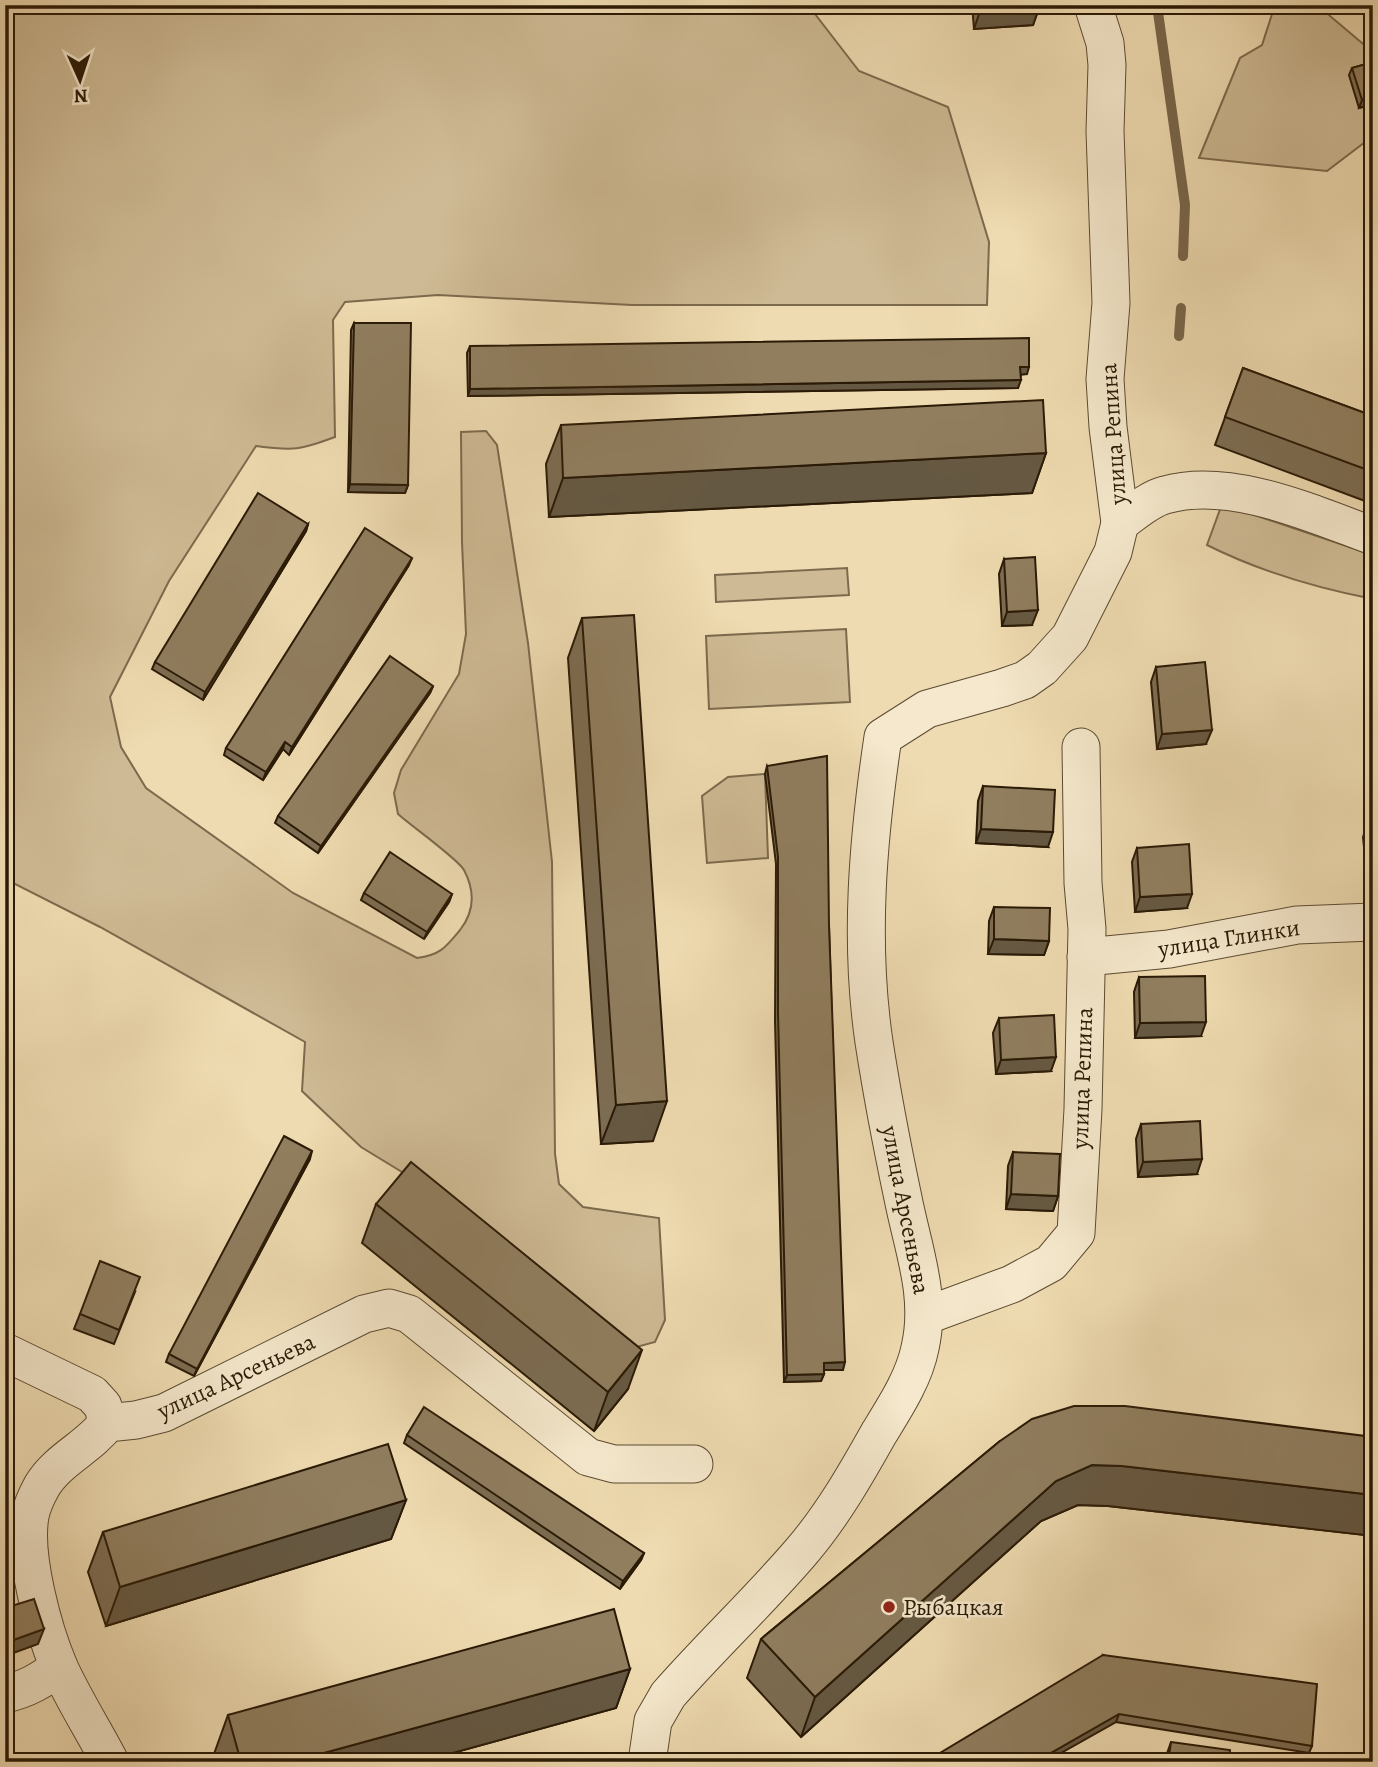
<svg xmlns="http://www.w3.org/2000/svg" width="1378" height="1767" font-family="Alegreya,serif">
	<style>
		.green { fill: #ceba94; stroke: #7c6a4d; stroke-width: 2 }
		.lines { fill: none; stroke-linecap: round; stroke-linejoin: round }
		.stream { stroke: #78664a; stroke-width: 10 }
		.minor-casing { stroke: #5b4a31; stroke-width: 39 }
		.minor { stroke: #f5e8cc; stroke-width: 37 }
		.wall { fill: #7c6c52; stroke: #2a1a06; stroke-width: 2 }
		.shaded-wall { fill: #655842; stroke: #2a1a06; stroke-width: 2 }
		.building { fill: #907e5f; stroke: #2a1a06; stroke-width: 2 }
		.poi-dot { fill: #8f2418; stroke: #f5e8cc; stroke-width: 2.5 }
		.labels { text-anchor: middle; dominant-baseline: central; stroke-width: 5; stroke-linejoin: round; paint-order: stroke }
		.street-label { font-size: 24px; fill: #2a1a06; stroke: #f5e8cc }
		.poi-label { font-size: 24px; fill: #2a1a06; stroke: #f5e8cc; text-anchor: start }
	</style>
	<rect width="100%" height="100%" fill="#efdbb1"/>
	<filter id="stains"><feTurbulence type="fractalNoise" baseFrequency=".00286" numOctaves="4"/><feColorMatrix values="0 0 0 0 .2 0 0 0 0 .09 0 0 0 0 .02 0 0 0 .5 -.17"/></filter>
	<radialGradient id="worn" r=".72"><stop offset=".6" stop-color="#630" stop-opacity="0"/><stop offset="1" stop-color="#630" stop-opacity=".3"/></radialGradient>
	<g class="green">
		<path d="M5 5H808L859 71 948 107 989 242 987 305H632L438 295 345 302 333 320 335 437C300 450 294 451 256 446L169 581 110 697 121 747 146 788 293 893 417 958C440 955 445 948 460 930 475 911 475 891 464 870 458 859 410 825 398 814L394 793 401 770 459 674 466 634 462 542 461 432 486 431 497 445 528 643 552 862 555 1154 559 1184 583 1207 659 1218 665 1320 655 1342 633 1348 420 1183 361 1147 302 1091 305 1042 100 927 5 879Z"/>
		<path d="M1275 5H1317L1368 48 1373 60V136L1327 171 1199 158 1240 58 1262 45Z"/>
		<path d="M1222 504 1373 555V599C1316 588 1259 571 1207 545Z"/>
		<path d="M847 568 849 595 716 602 715 575Z"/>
		<path d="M846 629 850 702 709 709 706 636Z"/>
		<path d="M765 774 768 858 707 863 702 796 728 777Z"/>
	</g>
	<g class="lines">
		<g class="stream">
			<path d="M1157 5 1185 205 1183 256"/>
			<path d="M1179 336 1181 308"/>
		</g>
		<defs>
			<g id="minor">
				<path d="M1120 523C1134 513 1149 499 1165 495 1230 476 1313 514 1373 536"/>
				<path d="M1086 957 1169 949 1297 925 1373 922"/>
				<path d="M925 1316 1012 1284 1051 1263 1076 1233 1083 1109 1087 929 1083 883 1081 747"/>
				<path d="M5 1352 92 1394 103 1406 107 1423"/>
				<path d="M5 1694C27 1689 42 1680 59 1667"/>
				<path d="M110 1762C94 1731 74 1700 59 1667 43 1629 23 1556 30 1516 32 1505 37 1495 42 1486 58 1459 90 1447 107 1423L136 1420 164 1413 364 1314 389 1308 409 1314 588 1457 614 1464H694"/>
				<path d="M647 1762 653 1721 668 1695C711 1646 759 1601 801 1552 832 1516 856 1474 879 1433 895 1407 914 1378 920 1348 932 1296 913 1249 903 1198 892 1146 882 1094 874 1042 859 940 868 838 883 737L927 709 1002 688 1025 680 1042 668 1070 637 1113 552 1120 523 1108 427 1105 379 1111 303 1105 131 1107 65 1105 43 1093 5"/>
			</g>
		</defs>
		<use href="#minor" class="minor-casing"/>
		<use href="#minor" class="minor"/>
	</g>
	<g class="wall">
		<path d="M972 5H1038V11L1033 25 974 29Z"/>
		<path d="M1373 62V104L1359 108 1349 75 1352 68Z"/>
		<path d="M354 323 408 485 405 493 348 492 351 330Z"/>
		<path d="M470 346 1027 374H1021L1018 388 468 396 467 353Z"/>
		<path d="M1243 368 1373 416V504L1215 445Z"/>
		<path d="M561 425 1046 453 1032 493 549 517 546 464Z"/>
		<path d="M308 524 306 531 203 700 152 669 155 662Z"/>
		<path d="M1004 559 1032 625 1002 626 999 574Z"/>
		<path d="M409 565 289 755 283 749 263 780 224 755 226 748Z"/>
		<path d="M582 618 653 1141 601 1144 568 658Z"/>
		<path d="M1156 667 1206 744 1157 749 1151 682Z"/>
		<path d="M433 686 430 693 318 853 275 823 278 816Z"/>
		<path d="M767 766 829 926 843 1370H824V1374L821 1381 784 1382 775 1021 776 864 765 774Z"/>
		<path d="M983 786 1048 847 976 843 978 801Z"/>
		<path d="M1373 821V878H1367L1363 837 1368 822Z"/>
		<path d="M1137 848 1187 908 1135 912 1132 862Z"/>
		<path d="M364 893 452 894 449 902 424 939 361 900Z"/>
		<path d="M994 907 1049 941 1044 955 988 954 989 921Z"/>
		<path d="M1139 977 1201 1036 1135 1038 1134 992Z"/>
		<path d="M999 1018 1051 1071 996 1074 993 1033Z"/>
		<path d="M1141 1124 1197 1174 1138 1177 1136 1139Z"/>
		<path d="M1013 1152 1058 1196 1053 1211 1006 1209 1008 1166Z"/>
		<path d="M310 1159 194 1376 166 1362 169 1354Z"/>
		<path d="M376 1204 628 1389 594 1431 362 1243Z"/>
		<path d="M135 1292 114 1344 74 1329 80 1314Z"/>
		<path d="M407 1435 644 1553 641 1560 620 1589 404 1443Z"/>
		<path d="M1373 1437V1536L1108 1506 1078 1505 1041 1521 801 1737 747 1678 761 1639 1000 1441Z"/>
		<path d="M406 1500 391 1539 106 1626 88 1572 103 1532Z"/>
		<path d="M1103 1655 1312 1746 1309 1753 1116 1722Z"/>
		<path d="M630 1669 616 1708 420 1762H216L214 1754 228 1715Z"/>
		<path d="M1171 1742 1168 1762H1164Z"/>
	</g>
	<g class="shaded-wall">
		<path d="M1038 11 1033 25 974 29 979 14Z"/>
		<path d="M1373 97V104L1359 108 1362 100Z"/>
		<path d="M1020 367H1029L1027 374 1018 375Z"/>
		<path d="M1021 380 1018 388 468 396 470 389Z"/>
		<path d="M1046 453 1032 493 549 517 563 478Z"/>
		<path d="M350 484 408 485 405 493 348 492Z"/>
		<path d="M308 524 306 531 203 700 205 692Z"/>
		<path d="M412 558 409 565 289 755 292 747Z"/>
		<path d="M1038 610 1032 625 1002 626 1007 612Z"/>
		<path d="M433 686 430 693 318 853 321 846Z"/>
		<path d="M1212 730 1206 744 1157 749 1162 734Z"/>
		<path d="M285 742 283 749 263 780 266 772Z"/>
		<path d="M981 829 1053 832 1048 847 976 843Z"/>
		<path d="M1372 864 1373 878H1367Z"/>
		<path d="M452 894 449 902 424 939 427 932Z"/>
		<path d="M1192 894 1187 908 1135 912 1140 897Z"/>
		<path d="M994 939 1049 941 1044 955 988 954Z"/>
		<path d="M1206 1022 1201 1036 1135 1038 1140 1023Z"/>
		<path d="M1056 1057 1051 1071 996 1074 1001 1060Z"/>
		<path d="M667 1101 653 1141 601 1144 616 1105Z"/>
		<path d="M312 1151 310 1159 194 1376 197 1369Z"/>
		<path d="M1202 1159 1197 1174 1138 1177 1143 1162Z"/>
		<path d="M1011 1194 1058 1196 1053 1211 1006 1209Z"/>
		<path d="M642 1350 628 1389 594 1431 608 1392Z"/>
		<path d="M845 1362 843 1370H821L824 1363Z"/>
		<path d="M824 1374 821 1381 784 1382 787 1375Z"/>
		<path d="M1092 1465 1122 1466 1373 1495V1536L1108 1506 1078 1505 1041 1521 801 1737 815 1697 1056 1481Z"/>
		<path d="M406 1500 391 1539 106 1626 120 1587Z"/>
		<path d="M644 1553 641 1560 620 1589 623 1581Z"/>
		<path d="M44 1629 38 1644 5 1656V1643Z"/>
		<path d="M630 1669 616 1708 420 1762H291Z"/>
		<path d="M1119 1714 1116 1722 1045 1762H1035Z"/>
	</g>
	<g class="building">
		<path d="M979 5H1038V11L979 14Z"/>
		<path d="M1373 62V97L1362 100 1352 68Z"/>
		<path d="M354 323H411L408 485 350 484Z"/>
		<path d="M1029 338V367H1020L1021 380 470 389V346Z"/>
		<path d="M1243 368 1373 416V472L1225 417Z"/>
		<path d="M1043 400 1046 453 563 478 561 425Z"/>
		<path d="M258 493 308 524 205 692 155 662Z"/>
		<path d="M365 528 412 558 292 747 285 742 266 772 226 748Z"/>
		<path d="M1035 557 1038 610 1007 612 1004 559Z"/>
		<path d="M634 615 667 1101 616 1105 582 618Z"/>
		<path d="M390 656 433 686 321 846 278 816Z"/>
		<path d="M1205 662 1212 730 1162 734 1156 667Z"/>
		<path d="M827 756 829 926 845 1362 824 1363V1374L787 1375 778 1013V857L767 766Z"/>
		<path d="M983 786 1055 790 1053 832 981 829Z"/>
		<path d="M1373 821V864H1372L1368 822Z"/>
		<path d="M1189 844 1192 894 1140 897 1137 848Z"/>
		<path d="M390 852 452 894 427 932 364 893Z"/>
		<path d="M994 907 1050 908 1049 941 994 939Z"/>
		<path d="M1205 976 1206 1022 1140 1023 1139 977Z"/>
		<path d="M1054 1015 1056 1057 1001 1060 999 1018Z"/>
		<path d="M1200 1121 1202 1159 1143 1162 1141 1124Z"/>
		<path d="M284 1136 312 1151 197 1369 169 1354Z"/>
		<path d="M1013 1152 1060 1154 1058 1196 1011 1194Z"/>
		<path d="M411 1162 642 1350 608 1392 376 1204Z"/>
		<path d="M100 1261 140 1277 119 1330 80 1314Z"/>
		<path d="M1074 1406H1125L1373 1437V1495L1122 1466 1092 1465 1056 1481 815 1697 761 1639 1000 1441 1032 1419Z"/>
		<path d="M424 1407 644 1553 623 1581 407 1435Z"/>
		<path d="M388 1444 406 1500 120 1587 103 1532Z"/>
		<path d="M34 1599 44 1629 5 1643V1608Z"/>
		<path d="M614 1609 630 1669 291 1762H241L228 1715Z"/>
		<path d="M1103 1655 1317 1684 1312 1746 1119 1714 1035 1762H925Z"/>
		<path d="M1171 1742 1230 1750 1229 1762H1168Z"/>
	</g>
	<circle class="poi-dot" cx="889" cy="1607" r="7"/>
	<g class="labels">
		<g class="street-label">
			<text transform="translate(1113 434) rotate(-94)">улица Репина</text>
			<text transform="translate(1229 938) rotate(-9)">улица Глинки</text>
			<text transform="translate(1082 1078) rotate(-88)">улица Репина</text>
			<text transform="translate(906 1210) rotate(79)">улица Арсеньева</text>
			<text transform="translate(236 1376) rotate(-25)">улица Арсеньева</text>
		</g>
		<g class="poi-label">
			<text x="903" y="1607">Рыбацкая</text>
		</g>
	</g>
	<rect width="1378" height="1767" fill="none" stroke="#efdbb1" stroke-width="28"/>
	<rect x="7" y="7" width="1364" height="1753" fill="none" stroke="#2a1a06" stroke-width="3.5"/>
	<rect x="14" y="14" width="1350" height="1739" fill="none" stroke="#2a1a06" stroke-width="2"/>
	<g transform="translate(80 80) rotate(177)" stroke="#f5e8cc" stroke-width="5" paint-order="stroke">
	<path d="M0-5L12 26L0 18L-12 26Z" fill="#2a1a06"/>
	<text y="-10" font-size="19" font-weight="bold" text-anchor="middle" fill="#2a1a06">N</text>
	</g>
	<rect width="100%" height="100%" filter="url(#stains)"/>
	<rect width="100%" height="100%" fill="url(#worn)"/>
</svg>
